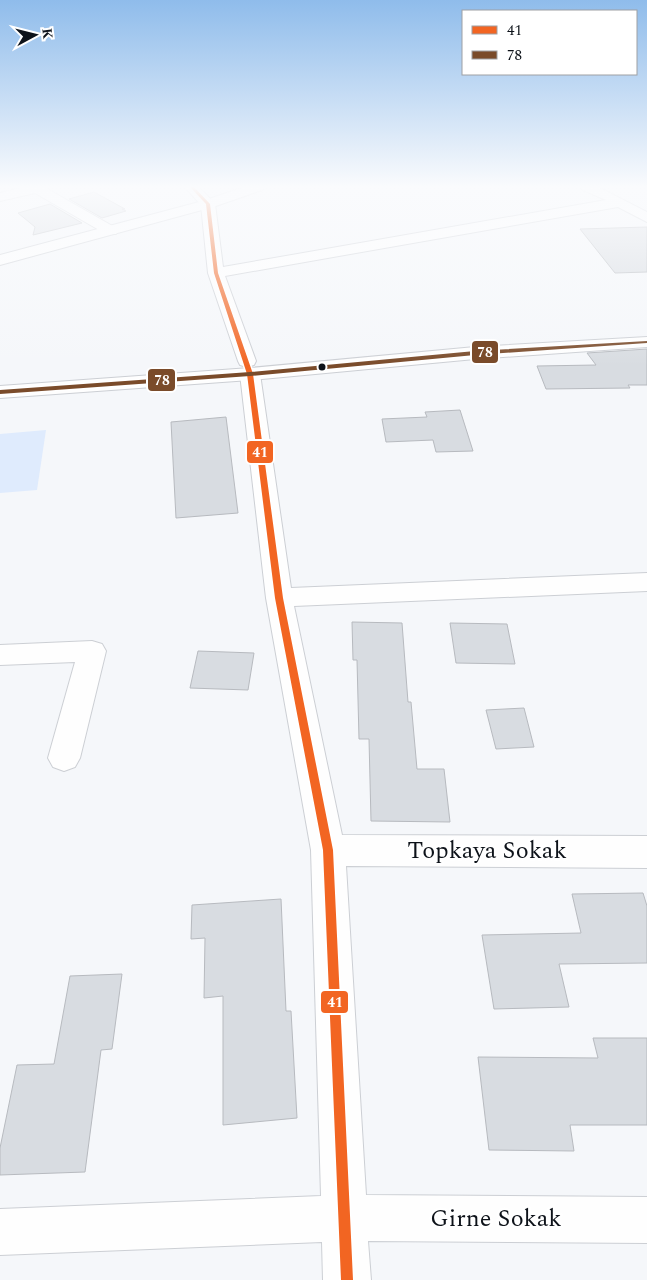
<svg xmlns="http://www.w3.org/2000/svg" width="647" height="1280" font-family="Spectral,serif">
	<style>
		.green { fill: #dfebfd }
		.building { fill: #d8dce1; stroke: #b7babf }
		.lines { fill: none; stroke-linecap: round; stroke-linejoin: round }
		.minor-casing { stroke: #cccfd4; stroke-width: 2 }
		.tertiary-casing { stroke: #cccfd4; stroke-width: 2 }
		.secondary-casing { stroke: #cccfd4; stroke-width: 2 }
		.minor { fill: #fefefe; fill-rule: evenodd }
		.tertiary { fill: #fefefe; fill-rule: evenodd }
		.secondary { fill: #fefefe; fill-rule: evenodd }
		.bus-1-casing { stroke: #fff; stroke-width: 3 }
		.bus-2-casing { stroke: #fff; stroke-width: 3 }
		.bus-1 { fill: #f26522; fill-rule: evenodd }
		.bus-2 { fill: #7a4b2a; fill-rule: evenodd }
		.bus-dot { fill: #0d1219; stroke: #fff; stroke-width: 2 }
		.labels { text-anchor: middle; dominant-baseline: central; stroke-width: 5; stroke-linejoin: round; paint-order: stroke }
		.near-street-label { font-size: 24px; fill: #0d1219; stroke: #fff }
		.line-badge { stroke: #fff; stroke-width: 2 }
		.badge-label { font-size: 14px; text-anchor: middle; font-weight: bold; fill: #fff }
	</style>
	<rect width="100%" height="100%" fill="#f5f7fa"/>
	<path class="green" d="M46 430 37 490 0 493V434Z"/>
	<g class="building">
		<path d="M94 192 125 209H122L126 211 102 218 69 199Z"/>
		<path d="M50 204 82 223 33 235 35 227 18 213Z"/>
		<path d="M647 227V272L615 273 580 229Z"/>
		<path d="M647 349V385H628L630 388 546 389 537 366 596 365 587 353Z"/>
		<path d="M460 410 473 451 436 452 433 440 386 442 382 419 427 417 425 412Z"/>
		<path d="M226 417 238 513 176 518 171 422Z"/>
		<path d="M352 622 402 623 408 702H411L417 769H444L450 822 371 821 369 739H359L357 660H353Z"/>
		<path d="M450 623 507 624 515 664 456 663Z"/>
		<path d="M198 651 254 653 248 690 190 688Z"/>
		<path d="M524 708 534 747 496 749 486 710Z"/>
		<path d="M643 893 647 906V963L559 964 569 1007 494 1009 482 935 581 933 572 894Z"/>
		<path d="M281 899 286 1011H291L297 1118 223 1125V996L204 998 205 938 191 939 192 905Z"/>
		<path d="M122 974 112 1049 101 1050 85 1172 0 1175V1148L17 1065 54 1064 70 976Z"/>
		<path d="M593 1038H647V1125H570L574 1151 489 1150 478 1057 598 1058Z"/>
	</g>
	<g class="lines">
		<defs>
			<g id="minor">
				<path d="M25 187H44L116 228 118 231 116 234H106L35 193 0 201V193Z"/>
				<path d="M185 187H199L215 204 223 267 606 200 583 190 581 187H598L647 212V222L618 207 225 276 256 361 254 365 247 367 240 365 238 361 208 273 201 205Z"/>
				<path d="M250 368 257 370 260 374 291 588 647 573V591L294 606 342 835 647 836V868L346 866 366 1195 647 1197V1243L368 1241 371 1280H323L322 1242 0 1255V1209L321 1196 311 850 266 598 240 374 243 370Z"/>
				<path d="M92 641 102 644 106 651 80 758 75 767 64 771 53 767 48 758 75 662 0 665V645Z"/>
			</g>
			<path id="tertiary" d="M244 187H264L262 190 213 207 0 265V255L203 201Z"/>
			<path id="secondary" d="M647 337V347L475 359 250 380 0 398V386L250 368 475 347Z"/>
		</defs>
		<use href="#minor" class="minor-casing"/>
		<use href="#tertiary" class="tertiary-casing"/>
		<use href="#secondary" class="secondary-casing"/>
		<use href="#minor" class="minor"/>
		<use href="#tertiary" class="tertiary"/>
		<use href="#secondary" class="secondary"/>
		<defs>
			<path id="bus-1" d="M190 187H194L210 204 218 273 253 374 283 598 333 850 353 1280H341L323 850 275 598 247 374 214 273 206 204Z"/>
			<path id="bus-2" d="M647 341V343L475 355 250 376 0 394V390L250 372 475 351Z"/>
		</defs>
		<use href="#bus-1" class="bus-1-casing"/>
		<use href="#bus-2" class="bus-2-casing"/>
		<use href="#bus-1" class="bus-1"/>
		<use href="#bus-2" class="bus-2"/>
	</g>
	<linearGradient id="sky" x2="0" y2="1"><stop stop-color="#8fbceb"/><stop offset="0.51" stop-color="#fafbfd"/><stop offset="1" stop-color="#fafbfd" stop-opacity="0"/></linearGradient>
	<rect width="647" height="366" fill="url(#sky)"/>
	<circle class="bus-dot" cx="322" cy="367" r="4.5"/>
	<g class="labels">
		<g class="near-street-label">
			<text x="487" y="851">Topkaya Sokak</text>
			<text x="496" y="1219">Girne Sokak</text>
		</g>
	</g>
	<g class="line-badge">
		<rect x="471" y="340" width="28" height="24" rx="5" fill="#7a4b2a"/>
		<rect x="147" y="368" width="29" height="24" rx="5" fill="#7a4b2a"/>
		<rect x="246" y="440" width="28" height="24" rx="5" fill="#f26522"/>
		<rect x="320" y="990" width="29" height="24" rx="5" fill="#f26522"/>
	</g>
	<g class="badge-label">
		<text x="485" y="357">78</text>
		<text x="162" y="385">78</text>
		<text x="260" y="457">41</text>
		<text x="335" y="1007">41</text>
	</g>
	<rect x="462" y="10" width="175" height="65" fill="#ffffff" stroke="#9ea0a3"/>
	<rect x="472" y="26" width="25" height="8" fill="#f26522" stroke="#9ea0a3"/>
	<text x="507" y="35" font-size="15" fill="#0d1219">41</text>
	<rect x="472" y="51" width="25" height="8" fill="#7a4b2a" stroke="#9ea0a3"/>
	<text x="507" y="60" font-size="15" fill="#0d1219">78</text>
	<g transform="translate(35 35) rotate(83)" stroke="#ffffff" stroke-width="4" paint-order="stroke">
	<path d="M0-4L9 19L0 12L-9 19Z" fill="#0d1219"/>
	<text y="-8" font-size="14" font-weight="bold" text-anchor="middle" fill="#0d1219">K</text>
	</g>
</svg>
